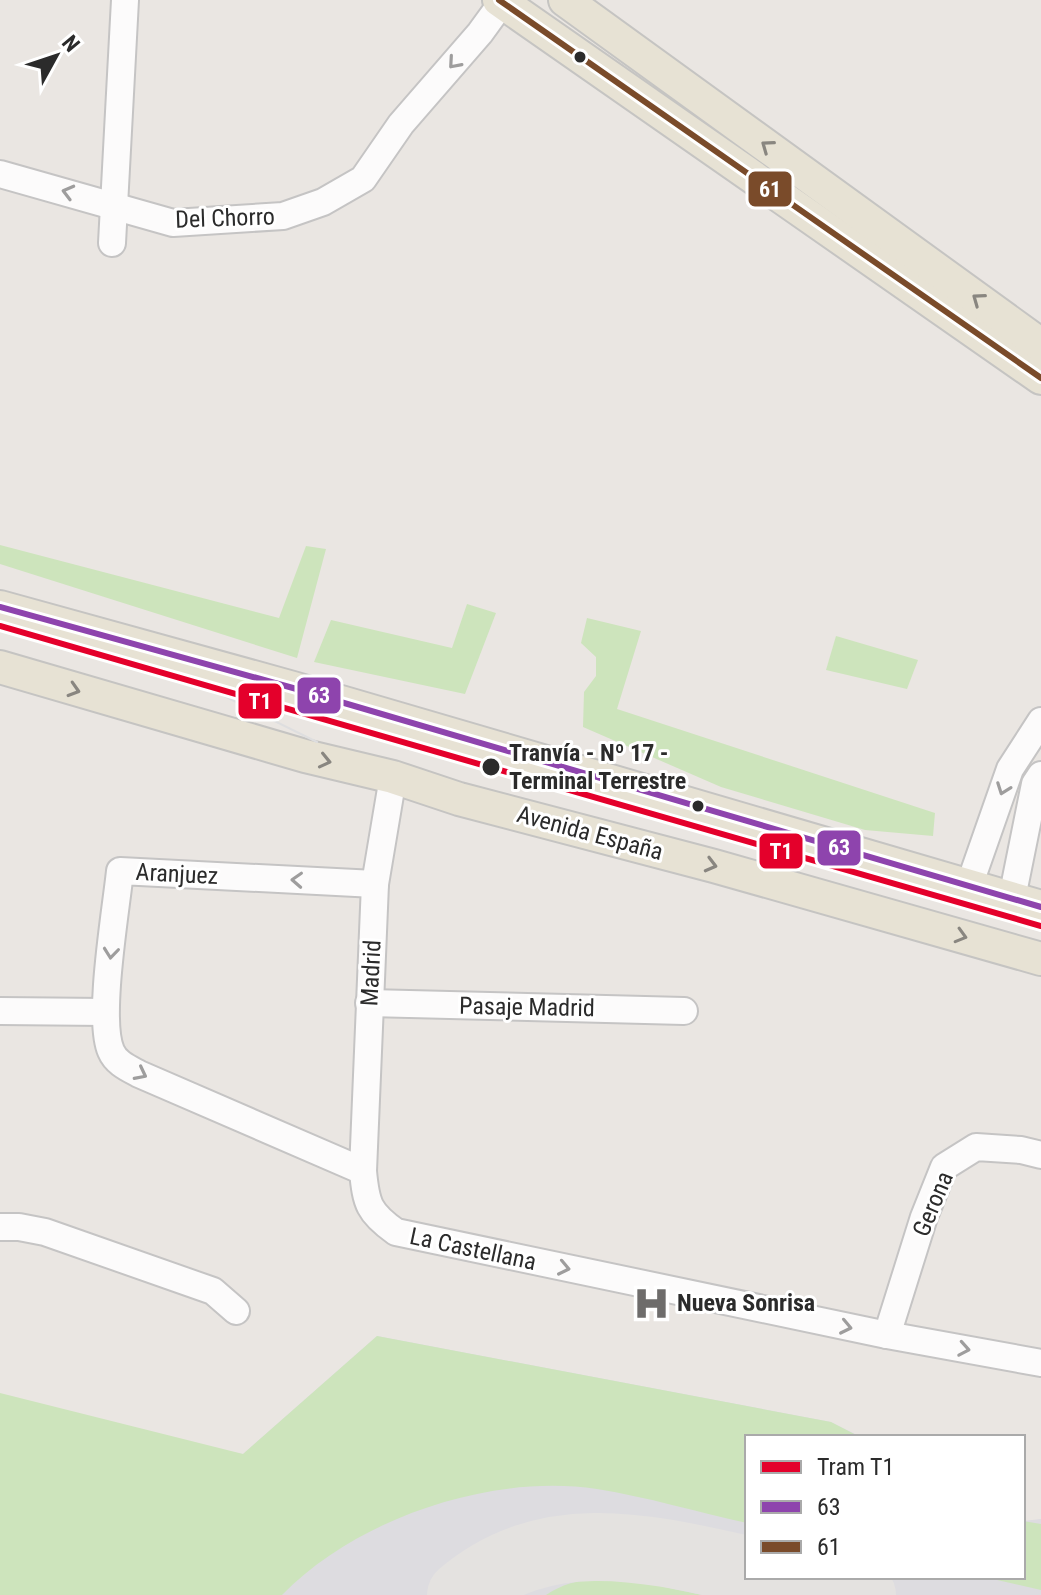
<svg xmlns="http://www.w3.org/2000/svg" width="1041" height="1595" font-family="'Roboto Condensed',sans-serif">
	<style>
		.airport { fill: #dddce0 }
		.green { fill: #cde4bc }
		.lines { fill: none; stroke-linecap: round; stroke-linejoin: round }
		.taxiway { stroke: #e4e2e0; stroke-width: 68 }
		.minor-casing { stroke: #c5c4c4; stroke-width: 30 }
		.major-casing { stroke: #c5c4c2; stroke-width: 36 }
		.minor { stroke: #fcfbfb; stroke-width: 26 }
		.major { stroke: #e7e2d4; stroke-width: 32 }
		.tram { stroke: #dededf; stroke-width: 2 }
		.bus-1-casing { stroke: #fff; stroke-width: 12 }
		.bus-2-casing { stroke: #fff; stroke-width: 12 }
		.bus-1 { stroke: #8e44ad; stroke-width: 6 }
		.bus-2 { stroke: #7a4b2a; stroke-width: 6 }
		.tram-1-casing { stroke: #fff; stroke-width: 12 }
		.tram-1 { stroke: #e4002b; stroke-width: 6 }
		.oneway { stroke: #9e9d9d }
		.oneway2 { stroke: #898680 }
		.bus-dot { fill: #2b2b2b; stroke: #fff; stroke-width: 3 }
		.labels { text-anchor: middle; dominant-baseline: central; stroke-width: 6; stroke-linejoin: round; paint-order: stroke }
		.street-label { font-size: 24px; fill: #2b2b2b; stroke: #fff }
		.stop-label { font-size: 24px; font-weight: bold; fill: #2b2b2b; stroke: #fff; text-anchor: start }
		.poi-label { font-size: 24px; font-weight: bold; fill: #2b2b2b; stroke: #fff; text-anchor: start }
		.line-badge { stroke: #fff; stroke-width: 3 }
		.badge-label { font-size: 22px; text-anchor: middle; font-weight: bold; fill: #fff }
	</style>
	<rect width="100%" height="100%" fill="#eae6e2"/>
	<path class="airport" d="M377 1336 831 1422 861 1437H747V1577H1023V1521L1041 1519V1595H0V1397L68 1422 243 1454Z"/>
	<g class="green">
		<path d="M0 545 279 618 306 546 326 549 297 658 0 564Z"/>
		<path d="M467 604 496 613 465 694 314 662 331 620 452 648Z"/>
		<path d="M587 618 641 631 617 709 935 813 933 836 865 830 721 787 583 727 584 692 596 676V657L581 643Z"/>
		<path d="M836 636 918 660 907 689 826 670Z"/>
		<path d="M377 1336 831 1422 860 1437H747V1523C697 1512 647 1497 597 1489 491 1473 357 1518 282 1595H0V1393L243 1454Z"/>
		<path d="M1023 1521 1041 1524V1590L984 1577H1023Z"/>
		<path d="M596 1578 628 1579 702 1595H546C562 1584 577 1581 596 1578Z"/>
	</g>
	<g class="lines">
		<g class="taxiway">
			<path d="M780 1577 862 1595"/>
			<path d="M461 1595C546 1522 648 1548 747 1570"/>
		</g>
		<defs>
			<g id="minor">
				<path d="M0 174 173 223 283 216 323 202 363 179 401 124 480 33 504 0"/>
				<path d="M112 243 125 0"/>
				<path d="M393 777 375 884 363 1171C366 1204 369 1213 396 1232L887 1335 1041 1363"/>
				<path d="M969 886 1010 769 1041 721"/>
				<path d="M1012 898 1035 784 1041 775"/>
				<path d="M369 1003 684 1011"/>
				<path d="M0 1011 105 1012"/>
				<path d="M363 1171 139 1074C128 1068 116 1063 111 1051 97 1019 116 910 120 871L375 884"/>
				<path d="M0 1227H19L45 1232 213 1291 236 1311"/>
				<path d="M887 1335 924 1217 944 1167 976 1147 1021 1150 1041 1155"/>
			</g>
			<g id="major">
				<path d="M499 0 1041 378"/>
				<path d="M565 0 1041 345"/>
				<path d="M0 607 293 688 1041 907"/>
				<path d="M0 667 305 756 393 777 459 799 714 866 1041 959"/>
			</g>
		</defs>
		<use href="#minor" class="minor-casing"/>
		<use href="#major" class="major-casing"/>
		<use href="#minor" class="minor"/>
		<use href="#major" class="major"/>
		<path class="tram" d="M204 686 317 742"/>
		<defs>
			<path id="bus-1" d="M0 607 293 688 1041 907"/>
			<path id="bus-2" d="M499 0 1041 378"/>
		</defs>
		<use href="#bus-1" class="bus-1-casing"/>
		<use href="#bus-2" class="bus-2-casing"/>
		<use href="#bus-1" class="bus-1"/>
		<use href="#bus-2" class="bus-2"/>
		<defs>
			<path id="tram-1" d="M0 626 1041 926"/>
		</defs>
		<use href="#tram-1" class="tram-1-casing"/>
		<use href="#tram-1" class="tram-1"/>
	</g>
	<defs><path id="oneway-chevron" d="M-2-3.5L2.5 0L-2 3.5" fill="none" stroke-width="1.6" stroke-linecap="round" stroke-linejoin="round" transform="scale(2)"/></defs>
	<g class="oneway">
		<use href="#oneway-chevron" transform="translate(454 63) rotate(131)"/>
		<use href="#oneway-chevron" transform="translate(68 192) rotate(-165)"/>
		<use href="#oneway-chevron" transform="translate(1003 789) rotate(110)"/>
		<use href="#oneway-chevron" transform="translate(297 880) rotate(-177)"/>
		<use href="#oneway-chevron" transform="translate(111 953) rotate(96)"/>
		<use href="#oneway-chevron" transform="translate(141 1074) rotate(27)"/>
		<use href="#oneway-chevron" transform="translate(564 1268) rotate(12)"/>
		<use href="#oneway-chevron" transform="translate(846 1327) rotate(12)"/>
		<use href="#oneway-chevron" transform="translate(964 1349) rotate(10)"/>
	</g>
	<g class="oneway2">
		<use href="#oneway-chevron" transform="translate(767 146) rotate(-144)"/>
		<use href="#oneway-chevron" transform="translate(978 299) rotate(-144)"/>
		<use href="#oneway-chevron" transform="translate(74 690) rotate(17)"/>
		<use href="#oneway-chevron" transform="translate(325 761) rotate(13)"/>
		<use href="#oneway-chevron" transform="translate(711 865) rotate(15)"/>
		<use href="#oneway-chevron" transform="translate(961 936) rotate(16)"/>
	</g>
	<defs>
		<symbol id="hospital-bare" viewBox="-9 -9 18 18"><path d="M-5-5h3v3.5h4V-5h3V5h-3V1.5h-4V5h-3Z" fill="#6e6c6b" stroke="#fff" stroke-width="2.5" paint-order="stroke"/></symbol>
	</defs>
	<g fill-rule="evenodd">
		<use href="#hospital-bare" x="626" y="1278" width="51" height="51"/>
	</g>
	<g class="bus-dot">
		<circle cx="580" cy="57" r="7"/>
		<circle cx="491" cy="767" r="10"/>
		<circle cx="698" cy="806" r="7"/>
	</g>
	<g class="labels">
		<g class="street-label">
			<text transform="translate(225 218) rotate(-2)">Del Chorro</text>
			<text transform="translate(590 833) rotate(15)">Avenida España</text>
			<text transform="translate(177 874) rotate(3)">Aranjuez</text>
			<text transform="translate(371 973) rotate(-87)">Madrid</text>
			<text transform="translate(527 1007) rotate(1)">Pasaje Madrid</text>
			<text transform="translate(933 1204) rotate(-67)">Gerona</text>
			<text transform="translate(473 1249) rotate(12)">La Castellana</text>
		</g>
		<g class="stop-label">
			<text x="509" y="753">Tranvía - Nº 17 -<tspan x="509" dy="28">Terminal Terrestre</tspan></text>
		</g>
		<g class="poi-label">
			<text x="677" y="1303">Nueva Sonrisa</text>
		</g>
	</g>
	<g class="line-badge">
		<rect x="747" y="170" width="46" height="38" rx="8" fill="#7a4b2a"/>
		<rect x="296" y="676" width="46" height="39" rx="8" fill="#8e44ad"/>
		<rect x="237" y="682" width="46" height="38" rx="8" fill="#e4002b"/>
		<rect x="816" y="829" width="46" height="38" rx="8" fill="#8e44ad"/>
		<rect x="758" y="832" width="46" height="38" rx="8" fill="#e4002b"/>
	</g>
	<g class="badge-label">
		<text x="770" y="197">61</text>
		<text x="319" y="703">63</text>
		<text x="260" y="709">T1</text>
		<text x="839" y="855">63</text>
		<text x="781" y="859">T1</text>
	</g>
	<rect x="745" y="1435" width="280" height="144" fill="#ffffff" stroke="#aaaaaa" stroke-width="2"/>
	<rect x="761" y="1461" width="40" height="12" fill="#e4002b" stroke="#aaaaaa" stroke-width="2"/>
	<text x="817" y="1475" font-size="24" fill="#2b2b2b">Tram T1</text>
	<rect x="761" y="1501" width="40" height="12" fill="#8e44ad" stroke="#aaaaaa" stroke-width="2"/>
	<text x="817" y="1515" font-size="24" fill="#2b2b2b">63</text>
	<rect x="761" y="1541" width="40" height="12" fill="#7a4b2a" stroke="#aaaaaa" stroke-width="2"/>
	<text x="817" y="1555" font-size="24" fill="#2b2b2b">61</text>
	<g transform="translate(56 56) rotate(50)" stroke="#ffffff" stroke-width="6" paint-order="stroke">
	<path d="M0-6L14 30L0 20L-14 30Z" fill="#2b2b2b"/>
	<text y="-12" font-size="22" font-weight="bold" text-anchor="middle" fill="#2b2b2b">N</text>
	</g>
</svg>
